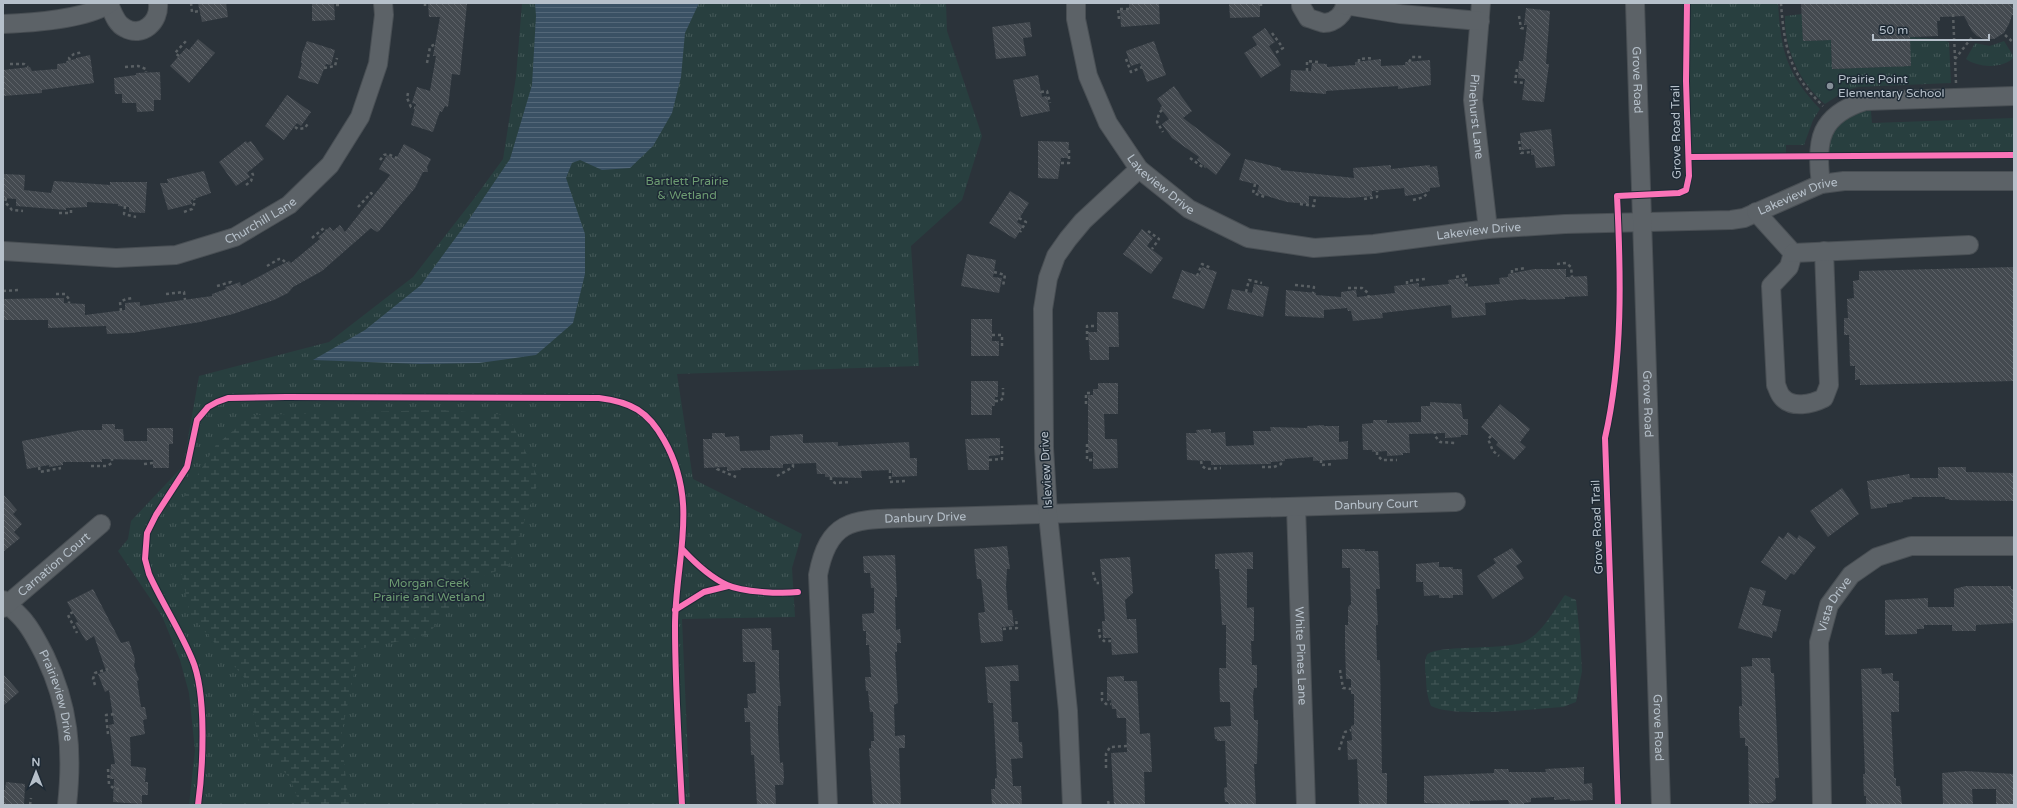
<svg xmlns="http://www.w3.org/2000/svg" width="2017" height="808" font-family="'Varela Round',sans-serif">
	<style>
		.grass { fill: url(#grass-tufts) }
		.wetland { fill: url(#wetland-marsh) }
		.water { fill: url(#water-rules) }
		.building { fill: url(#building-back-hatch) }
		.lines { fill: none; stroke-linecap: round; stroke-linejoin: round }
		.minor-casing { stroke: #494f54; stroke-width: 20 }
		.path { stroke: #5a6064; stroke-width: 2.5; stroke-dasharray: 3 3; stroke-linecap: butt }
		.minor { stroke: #5c6267; stroke-width: 18 }
		.cycleway-casing { stroke: #1e2a35; stroke-width: 8 }
		.cycleway { stroke: #fb73b8; stroke-width: 6 }
		.poi-dot { fill: #858f98; stroke: #1e2a35; stroke-width: 1.5 }
		.labels { text-anchor: middle; dominant-baseline: central; stroke-width: 3; stroke-linejoin: round; paint-order: stroke }
		.poi-label { font-size: 12px; fill: #b6c0ca; stroke: #1e2a35; text-anchor: start }
		.street-label { font-size: 12px; fill: #b6c0ca; stroke: #1e2a35 }
		.park-label { font-size: 12px; fill: #6d9b72; stroke: #1e2a35 }
	</style>
	<defs>
		<pattern id="grass-tufts" width="24" height="20" patternUnits="userSpaceOnUse"><rect width="24" height="20" fill="#283f3f"/><path d="M3 7l-1-3M5 7V3M7 7l1-3M15 17l-1-3M17 17v-4M19 17l1-3" fill="none" stroke="#455959"/></pattern>
		<pattern id="wetland-marsh" width="20" height="14" patternUnits="userSpaceOnUse"><rect width="20" height="14" fill="#283f3f"/><path d="M1 5h8M5 5V1M11 12h8M15 12V8" fill="none" stroke="#455959"/></pattern>
		<pattern id="water-rules" width="6" height="5" patternUnits="userSpaceOnUse"><rect width="6" height="5" fill="#3a5164"/><path d="M0 2.5h6" fill="none" stroke="#546879"/></pattern>
		<pattern id="building-back-hatch" width="6" height="6" patternUnits="userSpaceOnUse"><rect width="6" height="6" fill="#444a50"/><path d="M-1 5l2 2M0 0l6 6M5-1l2 2" fill="none" stroke="#5d6268"/></pattern>
	</defs>
	<rect width="100%" height="100%" fill="#2b333a"/>
	<g class="grass">
		<path d="M522 3H946L947 31 982 136 962 200 911 246 919 366 677 374 693 479 802 534 792 568 795 617 682 619 690 805H189L195 750 189 693 180 660 162 616 118 551 128 539 131 521 183 466 199 376 329 342 413 277 473 200 503 159 516 77Z"/>
		<path d="M1691 3H1778C1781 51 1786 73 1820 109L1813 120 1804 145H1786V153L1692 154 1689 75Z"/>
		<path d="M1802 14 1803 41 1831 40 1832 69 1910 66V37L1938 39 1949 42 1951 83 1858 87 1845 91 1825 104C1800 83 1784 49 1785 16Z"/>
		<path d="M2004 41 2014 57C2004 69 1978 68 1966 59L1975 43 1990 46Z"/>
		<path d="M1866 109 1871 111 1872 123 2014 118V151L1827 152C1832 127 1842 117 1866 109Z"/>
	</g>
	<g class="wetland">
		<path d="M439 410 508 415 539 480 508 567 479 577 426 636 359 649 341 736 349 805H300L290 778 260 747 247 681 190 614 179 562 181 502 216 445 252 415Z"/>
		<path d="M1565 595 1576 600 1580 636 1582 671 1576 702 1563 707C1533 709 1455 718 1431 706 1427 696 1426 687 1426 676 1425 670 1424 661 1427 655 1435 644 1509 651 1526 641 1544 631 1553 611 1565 595Z"/>
	</g>
	<path class="water" d="M535 3H699L685 33 681 77 672 113 653 146 630 168 602 170 580 160 572 163 566 178 585 234V274L573 323 536 355 479 363 421 364 313 360 365 330 421 285 468 221 510 159 532 85 536 16Z"/>
	<g class="building">
		<path d="M198 3H226L228 17 202 22Z"/>
		<path d="M312 3H334L335 20 312 21Z"/>
		<path d="M428 3H467L460 75 452 74 448 107 445 106 442 112 440 111 433 132 411 125 416 104 412 103 417 87 430 91 436 56H433L440 17H429Z"/>
		<path d="M1129 3H1159L1160 24 1121 27 1120 10H1129Z"/>
		<path d="M1229 3H1260V17L1230 18Z"/>
		<path d="M1801 3H2014V15H2012L2009 24 2004 33 1994 39H1984L1977 36 1972 31 1964 16 1940 17V21H1937L1938 36 1910 37 1911 66 1832 69 1831 40 1803 41Z"/>
		<path d="M1526 8 1550 11 1546 64H1549L1544 102 1522 100 1525 79 1518 78 1519 61H1523L1527 25H1524Z"/>
		<path d="M1030 22 1032 37 1023 38 1026 56 996 59 992 27Z"/>
		<path d="M1265 28 1275 42 1269 46 1281 65 1261 78 1244 53 1257 45 1252 37Z"/>
		<path d="M198 39 215 53 189 83 170 66 186 48 189 50Z"/>
		<path d="M307 41 335 50 331 65 326 64 318 84 298 78 302 63H301L302 54Z"/>
		<path d="M1154 41 1166 75 1147 82 1140 63 1131 66 1126 51Z"/>
		<path d="M90 55 94 83 42 90V93L3 96V70L30 67 32 71 57 69V64L66 63V61L76 59V58Z"/>
		<path d="M1381 59V66L1405 65V62L1430 60 1431 85 1398 89V86L1326 91V94L1290 91 1291 70 1311 71 1312 63 1327 64V67L1355 65V62Z"/>
		<path d="M160 72 161 100H154V111L137 112 136 103H122V94H115L114 78 136 75V73Z"/>
		<path d="M1038 75 1042 97 1047 96 1050 111 1021 117 1013 80Z"/>
		<path d="M1174 86 1192 111 1183 118 1231 154 1216 175 1197 160 1199 157 1172 138 1162 124 1169 119 1160 108 1162 106 1157 99Z"/>
		<path d="M287 95 311 112 301 126 297 123 284 140 265 126Z"/>
		<path d="M1551 129 1555 166 1536 168 1534 155H1531V149L1522 150 1520 133Z"/>
		<path d="M246 141 247 143 251 141 264 159 247 173 250 177 236 186 219 162Z"/>
		<path d="M1038 141 1069 142 1068 158H1061L1058 179 1038 178Z"/>
		<path d="M404 144 431 159 427 167 428 172H423L415 188 379 231 377 232 371 228 322 271 293 287 288 293 274 300 233 314 200 322 132 333 107 334 106 326 48 328V320H3V299L64 298V303L85 304V315L125 310V303L140 302V306L212 296V294L226 289 225 287 232 285 240 282 241 286 277 267 289 261 291 263 320 239 318 237 330 227 333 231 340 225 345 232 390 175 379 169 387 155 396 159Z"/>
		<path d="M1245 159 1281 168V170L1354 178 1353 168 1391 165V169L1430 165V167L1437 166 1440 187 1430 188V191L1420 194 1405 196 1404 188 1372 191V196L1349 198 1309 196V204L1287 202 1257 193 1259 185 1239 180Z"/>
		<path d="M204 171 211 193 191 200 192 204 168 210 160 183H168L167 179Z"/>
		<path d="M3 174 25 175 24 190 51 193 54 181 110 185V182H147L145 213 129 212V207L118 206V204L87 202V207L66 208V210L16 206V199L3 198Z"/>
		<path d="M1010 191 1029 203 1017 222 1023 226 1015 239 989 223Z"/>
		<path d="M1142 229 1153 238 1147 246 1163 258 1151 274 1123 254Z"/>
		<path d="M967 254 996 260 993 277 1002 278 999 293 961 286Z"/>
		<path d="M1202 267 1217 272 1204 309 1172 298 1182 270 1199 276Z"/>
		<path d="M2014 267V381L1860 385V379L1855 380V366H1850L1849 335H1844V318H1848L1847 299 1854 298 1853 281 1859 280V271Z"/>
		<path d="M1534 269H1566V277L1587 276 1588 296 1565 297V299L1526 300V299L1485 303 1486 315 1452 318 1451 305 1382 313 1383 318 1353 321 1351 311H1348L1347 308 1324 310V318L1285 316 1286 290 1316 293V295L1341 297V292L1356 290 1357 297 1395 293 1394 286 1419 283V287L1449 284 1448 280 1464 278 1465 287 1500 284 1499 278 1508 277V274Z"/>
		<path d="M1254 284 1269 287 1263 317 1227 309 1232 289 1252 293Z"/>
		<path d="M1097 312H1118L1119 347H1109V360H1090L1088 332H1097Z"/>
		<path d="M971 319H992V341H999V356H971Z"/>
		<path d="M971 381H998V397H995V406H992V415H971Z"/>
		<path d="M1098 383H1118V414H1104L1105 439H1117L1118 468 1093 469V452H1088V395H1093V389H1098Z"/>
		<path d="M1430 402 1461 404 1463 419H1468V435H1461V437L1445 438V433L1409 434 1410 453H1403V455L1387 456V451L1372 452V450H1363L1362 424 1373 423V420H1387V423L1421 422V406H1430Z"/>
		<path d="M1500 404 1530 429 1520 442 1526 447 1514 460 1496 445 1498 442 1481 427Z"/>
		<path d="M102 424H115V429H123L124 441H147V428H173V444H169V468H153V460L102 459V462H63V465L49 467V465L27 469 22 441 81 430H102Z"/>
		<path d="M1324 425V426H1339V442L1348 441V459L1313 461V457L1285 459V461L1271 462V464L1211 465V461L1187 460 1186 433H1197L1196 430 1211 429V433L1225 432 1226 446 1254 445 1253 431H1271L1270 427 1307 428V426Z"/>
		<path d="M712 433H725V437L739 436 740 451 770 450V436L803 434V443L838 442V446L909 442 910 458H917V476L892 477V470L861 471 862 478 825 477V474H817L816 463 783 464V468H741V470L727 471V467L704 468 703 439H712Z"/>
		<path d="M1000 438V455L989 456V470H968L965 439Z"/>
		<path d="M1938 467H1966V472L2014 473V501L1949 500V499H1945V497H1912V499L1903 500V502L1887 504V507L1871 509 1867 481 1909 474 1910 478H1938Z"/>
		<path d="M1842 488 1859 514 1828 537 1810 511Z"/>
		<path d="M3 494 17 510 13 514 22 524 14 532 20 538 3 552Z"/>
		<path d="M1788 532 1797 539 1799 535 1816 547 1794 575 1791 573 1786 580 1761 562 1779 536 1783 539Z"/>
		<path d="M1007 546 1010 569H1007L1006 586 1008 610H1012L1014 626 1002 627 1003 641 981 643 978 613 985 612 981 579H977L974 549Z"/>
		<path d="M1512 548 1522 562 1516 566 1524 578 1493 599 1477 576 1496 563 1493 559Z"/>
		<path d="M1342 549H1365V551H1378L1380 589H1376L1378 625H1376L1377 660H1380L1382 773H1387V805H1359L1357 759 1348 760 1347 741 1352 740 1351 726 1354 725V694H1351V679H1346L1345 646V625H1348V607L1351 604 1350 568H1342Z"/>
		<path d="M1253 552V569H1247V608L1254 607V641H1251L1252 665H1257V688H1254L1253 696 1254 720H1258L1257 764H1254L1256 805H1229L1228 802H1225L1224 788 1227 787 1225 741H1217V739H1215L1214 727 1231 726 1230 702H1220L1219 668H1226V625H1222L1219 569H1215V554Z"/>
		<path d="M895 555 897 597H895L896 630 900 629 901 643H897V652H895L898 703 894 705 895 736 905 735V748H899L901 805H873L869 748H871V741H874L873 712H870L868 691H866L865 677H871L869 645H866V631H863L862 614 874 613V588H871L870 573H864L863 556Z"/>
		<path d="M1130 557 1133 593 1125 600 1127 619H1136L1138 653 1112 655 1111 638H1103L1102 621H1105L1100 559Z"/>
		<path d="M1439 562V567H1453V569H1462L1463 595H1453V598H1439V595L1424 596 1423 582H1416V564Z"/>
		<path d="M1966 586H2011V589H2014V623L1976 625V631H1952V625H1924V629H1917V634L1885 635V600L1928 598V607H1954V589Z"/>
		<path d="M1750 587 1766 591 1762 605 1781 610 1776 632 1773 631 1772 638 1738 628Z"/>
		<path d="M93 589 121 643 129 641 135 659 134 666 139 680 137 681 141 707H145L147 719 143 720 145 734 130 737 131 766 146 768 145 782H148V795H142V804L113 802 114 779H110L111 764H115L109 725 114 724 109 690 105 692 98 674 106 671 94 636 86 641 75 623 78 622 67 602Z"/>
		<path d="M771 628 772 650H779V677L781 706H778V729L780 763 783 762 784 778 783 785H775L776 805H757L754 755H751L750 722H745L744 708H748L747 694 756 693 755 662H743L742 629Z"/>
		<path d="M1752 658H1770L1771 673H1774L1779 778H1775L1776 799 1771 803 1749 804 1748 746H1745V738H1740L1739 714V706H1742L1741 667 1752 666Z"/>
		<path d="M1018 665 1019 681H1010L1012 722H1018L1019 742H1022L1023 758 1011 759 1013 786H1021L1022 805H992L991 789H995V778H997L993 703H988L985 667Z"/>
		<path d="M1881 668 1882 674 1893 673V681H1899V712H1891L1894 778H1896V786H1900L1902 805H1866V796H1864L1863 774H1865L1861 669Z"/>
		<path d="M3 674 19 692 3 706Z"/>
		<path d="M1124 676V681H1137L1140 734 1150 733 1152 772H1144L1145 805H1114L1111 753 1127 752 1126 718H1117L1116 709H1112L1111 700 1107 701V677Z"/>
		<path d="M1584 767V784L1592 783 1593 800 1570 801V799L1554 800V797L1531 798V802L1524 803V804H1509L1508 800 1470 801V805L1424 803V776L1494 773V769H1508L1509 772H1546L1545 769Z"/>
		<path d="M1965 771 2014 774V805H1996V789H1972L1973 805H1943L1942 773Z"/>
		<path d="M6 782 25 784 24 805H3V790H5Z"/>
	</g>
	<g class="lines">
		<defs>
			<g id="minor">
				<path id="s1" d="M1076 3V19L1088 76 1108 123 1139 169 1189 209 1248 238 1314 248 1374 244 1488 229 1565 224 1731 220 1744 218 1821 184 1844 181H2014"/>
				<path d="M1301 3V6L1308 18C1313 19 1319 22 1324 23 1334 23 1345 14 1345 3"/>
				<path id="s2" d="M1481 3 1473 100 1488 229"/>
				<path id="s3" d="M1635 3 1661 805"/>
				<path d="M109 4C113 13 116 24 125 28 142 38 160 22 158 3"/>
				<path d="M1345 5 1400 14 1480 21"/>
				<path d="M3 24C30 23 88 19 110 3"/>
				<path d="M1821 184C1815 140 1820 115 1865 101L2014 96"/>
				<path d="M1756 212 1793 253"/>
				<path id="s4" d="M3 251 116 258 176 255 235 237 289 205 330 165 360 117 378 64 384 15 383 3"/>
				<path d="M1793 253 1789 267 1771 286 1776 385C1778 389 1779 394 1782 397 1792 409 1812 404 1824 398L1829 385 1824 251"/>
				<path d="M1793 253 1969 245"/>
				<path id="s5" d="M1296 507 1306 805"/>
				<path id="s6" d="M3 600C10 607 19 614 25 622 33 632 39 644 45 656 69 706 73 750 67 805"/>
				<path id="s7" d="M3 608 101 524"/>
				<path id="s8" d="M828 805 818 575C829 517 855 520 906 518L1456 502"/>
				<path d="M1072 805 1068 711 1048 514 1044 448 1043 309 1048 278 1056 256 1068 239 1083 221 1139 169"/>
				<path id="s9" d="M1822 805 1819 642 1829 605 1851 575 1877 557 1911 546H2014"/>
			</g>
		</defs>
		<use href="#minor" class="minor-casing"/>
		<g class="path">
			<path d="M191 3 192 12 200 11"/>
			<path d="M425 3V9"/>
			<path d="M1261 3V8"/>
			<path d="M1781 3C1784 47 1790 75 1823 106"/>
			<path d="M336 5H340V3"/>
			<path d="M1953 14 1955 58"/>
			<path d="M1519 16 1521 28 1526 29"/>
			<path d="M1119 19 1118 9H1129"/>
			<path d="M1272 33 1283 48 1274 54"/>
			<path d="M2005 35 2014 43"/>
			<path d="M179 56 175 53 187 40"/>
			<path d="M1126 59 1131 72 1142 67"/>
			<path d="M70 60 69 58 74 54 83 52"/>
			<path d="M1359 62V59L1373 58"/>
			<path d="M1409 62 1412 57H1422"/>
			<path d="M427 63 430 47 435 44"/>
			<path d="M10 64H24L28 67"/>
			<path d="M125 67 138 66 146 69V72"/>
			<path d="M324 68 335 66 337 58"/>
			<path d="M1517 69 1515 82 1524 83"/>
			<path d="M1307 71V61L1319 62"/>
			<path d="M1956 83 1955 59 1973 36"/>
			<path d="M1041 92 1047 91 1050 103"/>
			<path d="M408 93 407 98 411 107 415 108"/>
			<path d="M1162 110 1159 113 1157 122 1163 132"/>
			<path d="M295 127 298 129 305 128 309 122"/>
			<path d="M1519 141 1521 153 1531 152"/>
			<path d="M1190 158 1204 168 1205 167"/>
			<path d="M380 160 384 155 388 154 397 158"/>
			<path d="M1061 163H1069V150"/>
			<path d="M1255 184 1253 193 1265 197"/>
			<path d="M246 185 251 181 253 175 251 170"/>
			<path d="M6 198 5 202 12 210 23 211"/>
			<path d="M1364 199 1377 197V191"/>
			<path d="M1413 200 1424 197 1428 192"/>
			<path d="M1300 204 1314 206 1315 197"/>
			<path d="M125 206 124 214 136 217"/>
			<path d="M358 207 371 193 373 195"/>
			<path d="M184 212 192 209 195 202 194 199"/>
			<path d="M59 213H71V208"/>
			<path d="M1019 218 1026 222 1020 232"/>
			<path d="M1148 231 1159 239 1152 249"/>
			<path d="M312 238 324 228 326 230"/>
			<path d="M1557 264 1566 263 1571 267 1572 277"/>
			<path d="M267 266 279 259H282L286 263"/>
			<path d="M994 272 1005 275 1003 286"/>
			<path d="M1512 273V270L1526 268"/>
			<path d="M1197 276 1202 264 1211 268"/>
			<path d="M1456 277 1465 275 1467 287"/>
			<path d="M1407 284V281L1425 279"/>
			<path d="M1295 285 1314 287 1313 293"/>
			<path d="M217 286 231 282 232 285"/>
			<path d="M1348 288H1362L1368 293 1369 299"/>
			<path d="M3 291 19 290"/>
			<path d="M1246 292 1249 280 1262 283"/>
			<path d="M56 294H65L69 299V303"/>
			<path d="M166 294 184 292 185 300"/>
			<path d="M121 311 120 302 126 299 133 298"/>
			<path d="M992 335H1002V348"/>
			<path d="M1087 340V326H1097"/>
			<path d="M995 401H1000L1003 398V388"/>
			<path d="M1086 404V393H1093"/>
			<path d="M1435 431V436L1440 442 1455 443"/>
			<path d="M1491 436 1488 439 1493 451 1499 456"/>
			<path d="M1087 444V460H1093"/>
			<path d="M1377 452V455L1382 460H1397"/>
			<path d="M989 460 1002 459V446"/>
			<path d="M1321 460V465L1333 464"/>
			<path d="M1201 461 1202 466 1206 469 1221 468"/>
			<path d="M716 463 717 469 736 477"/>
			<path d="M144 464 153 463"/>
			<path d="M91 466H107L112 463V459"/>
			<path d="M39 467 40 472 61 468"/>
			<path d="M1262 467H1274L1281 464V461"/>
			<path d="M890 470V482L905 481"/>
			<path d="M777 476 793 467V464"/>
			<path d="M831 477V480L835 483 851 482"/>
			<path d="M1093 572 1096 583H1099"/>
			<path d="M73 612 68 615 77 633"/>
			<path d="M1003 629 1017 628 1016 618"/>
			<path d="M1099 629 1100 637 1104 641H1111"/>
			<path d="M1340 670 1343 688 1351 689"/>
			<path d="M95 685 93 679 95 673 108 669"/>
			<path d="M1102 692V700L1106 704H1111"/>
			<path d="M108 734 106 715 116 714"/>
			<path d="M1339 750 1345 732 1351 730"/>
			<path d="M1106 768V754L1110 747 1127 746"/>
			<path d="M108 769 109 784 114 789H119"/>
			<path d="M1108 801 1109 805"/>
			<path d="M30 805 31 798"/>
		</g>
		<use href="#minor" class="minor"/>
		<defs>
			<g id="cycleway">
				<path d="M1689 157 2014 155"/>
				<path d="M683 550C695 563 710 577 727 585 742 592 781 594 798 592"/>
				<path d="M675 610 704 592 728 586"/>
				<path d="M198 805C203 768 207 693 192 659 180 630 162 603 149 574L145 559 147 533 156 515 187 467 197 420 208 407 217 402 228 398 286 397 599 398C631 402 648 411 664 440 700 503 675 560 675 626 675 686 679 746 682 805"/>
				<path d="M1618 805 1605 438C1623 359 1621 276 1617 196L1679 193 1686 190 1689 176 1686 81 1687 3"/>
			</g>
		</defs>
		<use href="#cycleway" class="cycleway-casing"/>
		<use href="#cycleway" class="cycleway"/>
	</g>
	<circle class="poi-dot" cx="1830" cy="86" r="4"/>
	<g class="labels">
		<g class="poi-label">
			<text x="1838" y="79">Prairie Point<tspan x="1838" dy="14">Elementary School</tspan></text>
		</g>
		<g class="street-label">
			<text stroke="none"><textPath href="#s3" startOffset="77">Grove Road</textPath></text>
			<text stroke="none"><textPath href="#s2" startOffset="114">Pinehurst Lane</textPath></text>
			<text transform="translate(1676 132) rotate(-91)">Grove Road Trail</text>
			<text stroke="none"><textPath href="#s1" startOffset="207">Lakeview Drive</textPath></text>
			<text stroke="none"><textPath href="#s1" startOffset="867">Lakeview Drive</textPath></text>
			<text stroke="none"><textPath href="#s4" startOffset="265">Churchill Lane</textPath></text>
			<text stroke="none"><textPath href="#s1" startOffset="543">Lakeview Drive</textPath></text>
			<text stroke="none"><textPath href="#s3" startOffset="401">Grove Road</textPath></text>
			<text transform="translate(1046 470) rotate(-93)">Isleview Drive</text>
			<text stroke="none"><textPath href="#s8" startOffset="820">Danbury Court</textPath></text>
			<text stroke="none"><textPath href="#s8" startOffset="369">Danbury Drive</textPath></text>
			<text transform="translate(1597 527) rotate(-92)">Grove Road Trail</text>
			<text stroke="none"><textPath href="#s7" startOffset="67">Carnation Court</textPath></text>
			<text stroke="none"><textPath href="#s9" startOffset="204">Vista Drive</textPath></text>
			<text stroke="none"><textPath href="#s5" startOffset="149">White Pines Lane</textPath></text>
			<text stroke="none"><textPath href="#s6" startOffset="112">Prairieview Drive</textPath></text>
			<text stroke="none"><textPath href="#s3" startOffset="725">Grove Road</textPath></text>
		</g>
		<g class="park-label">
			<text x="687" y="181">Bartlett Prairie<tspan x="687" dy="14">&amp; Wetland</tspan></text>
			<text x="429" y="583">Morgan Creek<tspan x="429" dy="14">Prairie and Wetland</tspan></text>
		</g>
	</g>
	<rect width="2017" height="808" fill="none" stroke="#b6c0ca" stroke-width="8"/>
	<g transform="translate(36 772)" stroke="#1e2a35" stroke-width="3" paint-order="stroke">
	<path d="M0-3L7 15L0 10L-7 15Z" fill="#b6c0ca"/>
	<text y="-6" font-size="11" font-weight="bold" text-anchor="middle" fill="#b6c0ca">N</text>
	</g>
	<path d="M1873 34v6h116v-6" fill="none" stroke="#b6c0ca" stroke-width="2"/>
	<text x="1879" y="34" font-size="12" fill="#b6c0ca" stroke="#1e2a35" stroke-width="3" paint-order="stroke">50 m</text>
</svg>
